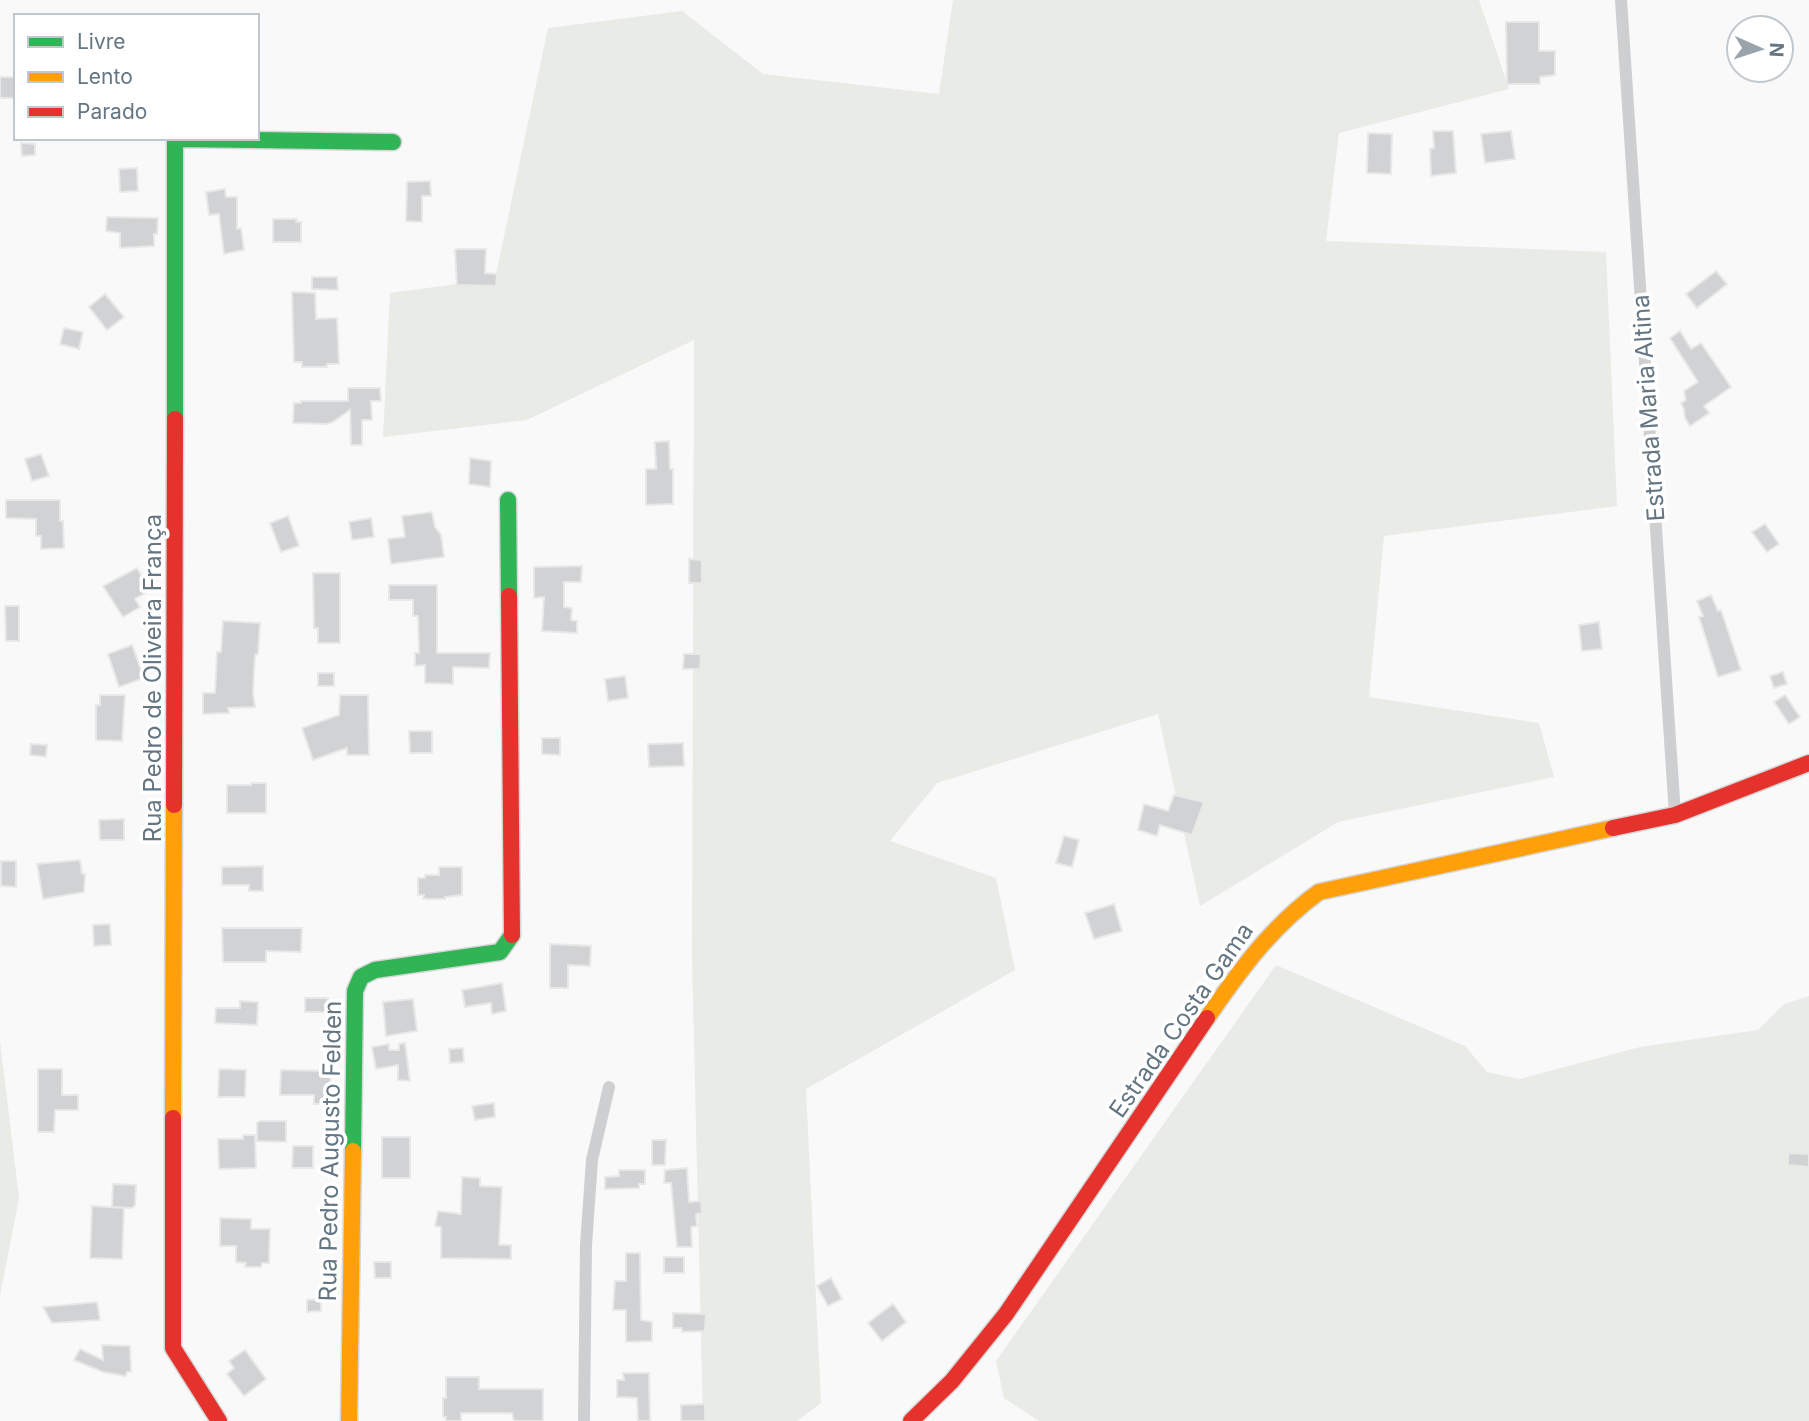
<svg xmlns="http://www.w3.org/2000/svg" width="1809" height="1421" font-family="Inter,sans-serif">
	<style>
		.green { fill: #e8ebe6 }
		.building { fill: #d0d2d3; stroke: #e8e8e8; stroke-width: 2 }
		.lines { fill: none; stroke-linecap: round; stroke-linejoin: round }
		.fast-casing { stroke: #d5d6d7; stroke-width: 19 }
		.slow-casing { stroke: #d5d6d7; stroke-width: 19 }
		.jam-casing { stroke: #d5d6d7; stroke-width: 19 }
		.street { stroke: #cecfd0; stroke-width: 12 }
		.fast { stroke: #30b455; stroke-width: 16 }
		.slow { stroke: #ff9f0a; stroke-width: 16 }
		.jam { stroke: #e5322d; stroke-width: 16 }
		.labels { text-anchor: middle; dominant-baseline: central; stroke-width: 7; stroke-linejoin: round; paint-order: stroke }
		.street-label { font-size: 24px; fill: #657683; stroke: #fff }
	</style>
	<rect width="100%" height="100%" fill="#f9f9f9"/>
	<g class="green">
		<path d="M953 0H1479L1509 89 1339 133 1326 241 1606 252 1617 506 1384 536 1369 697 1539 723 1554 777 1338 822 1200 906 1158 714 937 783 890 841 996 878 1015 970 806 1089 821 1403 797 1421H703L692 956 694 340 527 420 383 437 390 293 495 279 548 28 682 11 763 74 939 94Z"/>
		<path d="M1276 965 1465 1046 1487 1072 1519 1079 1640 1047 1758 1030 1784 1004 1809 996V1421H1039L1004 1398 996 1361Z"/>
		<path d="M0 1041 19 1198 0 1296Z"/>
	</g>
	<g class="building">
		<path d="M1506 22H1539V51H1555V75L1540 77V84H1507Z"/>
		<rect x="0" y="77" width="14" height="21"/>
		<path d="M1433 131H1453L1456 173 1431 176 1430 149 1434 148Z"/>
		<path d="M1511 131 1515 159 1485 163 1481 134Z"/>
		<path d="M1368 133 1392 134 1391 174 1367 173Z"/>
		<path d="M21 143 35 144V155L22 156Z"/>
		<path d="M137 168 138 191 120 192 119 169Z"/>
		<path d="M430 181 431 196H422V222L406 221 407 182Z"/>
		<path d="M225 189 226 197H237V229L241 228 244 250 224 254 219 214 209 215 206 192Z"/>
		<path d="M107 217 158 218 157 234H154V246L120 248V233L106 231Z"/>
		<path d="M273 219H297L296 222H301V242H273Z"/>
		<path d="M458 249H486L485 273 497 274 496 286 457 285 455 250Z"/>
		<path d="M1716 271 1727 284 1697 308 1686 294Z"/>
		<path d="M312 277H337L338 290 312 289Z"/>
		<path d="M292 292 315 293 316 319 337 318 339 364H327V367H302V362H294Z"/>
		<path d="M105 294 124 317 107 330 89 307Z"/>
		<path d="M64 328 83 332 79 349 60 344Z"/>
		<path d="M1680 331 1691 349 1701 343 1731 387 1704 406 1709 413 1690 426 1685 418 1684 409 1681 403 1686 400 1684 391 1698 382 1670 338Z"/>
		<path d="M348 388H380L381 401H371L372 420H362V445H351L350 410 333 422 327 424 293 423 294 403H301V401H348Z"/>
		<path d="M669 441 670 469H673V504L646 505V469H656L655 442Z"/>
		<path d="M41 454 49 476 32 481 25 459Z"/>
		<path d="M470 458 491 461 490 487 469 484Z"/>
		<path d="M6 500H60V521H63L64 548 41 549V536H36V519L6 518Z"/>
		<path d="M432 512 435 527 441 535 444 557 391 564 388 539 405 537 402 516Z"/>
		<path d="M288 516 299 546 281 552 270 523Z"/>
		<path d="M371 518 374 537 352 540 349 522Z"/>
		<path d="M1765 524 1779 544 1767 552 1752 532Z"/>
		<path d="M689 559 702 560V583H689Z"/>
		<path d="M582 566 581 582H564V607L572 608 571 620 577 621V633L542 631 544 597 534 598V567Z"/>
		<path d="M137 568 150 590 135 599 140 607 123 617 103 586Z"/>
		<path d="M313 573H340V643H318V628H314Z"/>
		<path d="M389 585H437V653H490L489 668 453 667V684L425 683V665L415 666V653H419L418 616H413V600H389Z"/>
		<path d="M1711 595 1718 611 1721 610 1741 670 1718 677 1699 617 1703 616 1697 601Z"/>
		<path d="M5 606H19V641H6Z"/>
		<path d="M223 621 260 623 258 654 255 655 253 692 255 707 228 708 229 713 203 714V693H215L217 652H221Z"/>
		<path d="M1599 622 1602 649 1582 651 1579 625Z"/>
		<path d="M132 645 144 678 119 687 108 654Z"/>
		<path d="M684 654H701L700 669H683Z"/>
		<path d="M1783 672 1787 684 1774 688 1770 676Z"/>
		<rect x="318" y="673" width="16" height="13"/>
		<path d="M625 676 628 698 608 701 605 679Z"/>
		<path d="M100 695H125L122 741 96 740V705H100Z"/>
		<path d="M340 695H368L369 755H347V748L313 760 302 728 339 715Z"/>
		<path d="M1785 695 1800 717 1789 724 1774 702Z"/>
		<path d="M409 731H432V753H410Z"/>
		<path d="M542 738H560V755L542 754Z"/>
		<path d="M683 743 684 766 649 767 648 744Z"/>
		<path d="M31 744 47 745 46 757 30 755Z"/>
		<path d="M251 783H266V813H227V785H251Z"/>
		<path d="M1174 795 1204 802 1192 835 1160 825 1157 836 1138 830 1144 804 1168 811Z"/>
		<path d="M124 819V840H100L99 820Z"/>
		<path d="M1064 836 1079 840 1072 867 1056 863Z"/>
		<path d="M80 860 82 874H85L84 892 43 899 37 864Z"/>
		<path d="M1 861H16V887L1 886Z"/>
		<path d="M263 866V891H249V885H222V867Z"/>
		<path d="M439 867H462V895L445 897V899H423L424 895H418V878H425V875H439Z"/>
		<path d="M1114 904 1122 931 1094 939 1085 913Z"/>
		<path d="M110 924 111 945 94 946 93 925Z"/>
		<path d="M222 928H302L301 952 266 951V962H223Z"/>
		<path d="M550 944 591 946 590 966 568 965V988H550Z"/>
		<path d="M502 983 506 1011 492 1014 491 1003 465 1007 462 990Z"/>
		<rect x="305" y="998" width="23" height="14"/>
		<path d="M413 999 417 1031 386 1036 383 1002Z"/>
		<path d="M240 1001 258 1002 257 1025 215 1023 216 1008H240Z"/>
		<path d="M405 1043 410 1081 398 1080V1065L376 1069 372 1047 389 1044V1050H399V1044Z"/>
		<path d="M463 1048 464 1062 450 1063 449 1049Z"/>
		<path d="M38 1069H62V1095H78V1110H55L54 1132H38Z"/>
		<path d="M219 1069 246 1070 245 1097H218Z"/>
		<path d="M281 1070 330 1071 332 1104H314V1095H280Z"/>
		<path d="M494 1103 495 1117 475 1120 472 1106Z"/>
		<path d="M260 1121H286V1142L257 1141V1123Z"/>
		<path d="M243 1135H255L256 1168 219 1169 218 1139H243Z"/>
		<rect x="382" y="1137" width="28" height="41"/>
		<path d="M652 1140H666L665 1165H652Z"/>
		<path d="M293 1146H313V1168H292Z"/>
		<path d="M1788 1153 1809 1154V1167L1788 1165Z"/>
		<path d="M687 1168 689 1202 701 1201 702 1213 696 1214 697 1226 691 1227 692 1247H677L671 1183H664L665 1170Z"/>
		<path d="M619 1170H645V1184H639V1188L605 1189V1177L619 1176Z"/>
		<path d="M462 1177 480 1178V1186L502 1187 499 1245H511V1259L441 1258V1227L435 1226 438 1211 461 1214Z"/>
		<path d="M113 1184 136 1185 135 1205 132 1208 112 1207Z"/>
		<path d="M92 1206 124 1208 122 1259 90 1258Z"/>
		<path d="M220 1218 251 1219V1229H270L269 1263H262L261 1267H245L246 1263 236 1262V1246H220Z"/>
		<path d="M626 1253H640L641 1320 652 1322V1341L626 1342V1310H613L615 1281H626Z"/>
		<rect x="664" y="1257" width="20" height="16"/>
		<path d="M374 1262H391V1278H375Z"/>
		<path d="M831 1278 842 1299 828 1306 817 1286Z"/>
		<path d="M321 1299V1311L307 1312V1300Z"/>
		<path d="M97 1302 100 1320 52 1323 43 1307Z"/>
		<path d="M893 1304 906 1322 882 1341 868 1323Z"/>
		<path d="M673 1313 706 1314 705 1331 682 1332V1328H673Z"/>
		<path d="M102 1345 130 1346 131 1372H127L126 1376 103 1372 74 1360 80 1349 103 1360Z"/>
		<path d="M245 1350 266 1379 244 1396 227 1374 234 1368 229 1361Z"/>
		<path d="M623 1373H649L650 1421H638L637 1398 617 1397V1380H624Z"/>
		<path d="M446 1377H479V1389H543V1421H514L512 1413H461V1421H446V1417H443V1398H446Z"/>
		<path d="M705 1404V1421H681V1405Z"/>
	</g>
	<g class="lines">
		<defs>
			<g id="fast">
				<path d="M175 419V139L393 142"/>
				<path d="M508 500 509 596"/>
				<path d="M353 1151 355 991 361 977 375 970 500 952 512 935"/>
			</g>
			<g id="slow">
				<path d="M1207 1018C1240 970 1271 927 1319 892L1613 828"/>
				<path d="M173 1118 174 805"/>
				<path d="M349 1421 353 1151"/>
			</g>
			<g id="jam">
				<path d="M509 596 512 935"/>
				<path d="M174 805 175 419"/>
				<path d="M1613 828 1675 815 1809 763"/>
				<path d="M173 1118V1348L219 1421"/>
				<path d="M911 1421 952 1381 1006 1314 1207 1018"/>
			</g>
		</defs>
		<use href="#fast" class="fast-casing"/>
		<use href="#slow" class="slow-casing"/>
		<use href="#jam" class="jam-casing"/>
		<g class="street">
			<path d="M1621 0 1675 815"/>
			<path d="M584 1421 586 1245 592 1160 609 1087"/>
		</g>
		<use href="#fast" class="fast"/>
		<use href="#slow" class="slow"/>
		<use href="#jam" class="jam"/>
	</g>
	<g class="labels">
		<g class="street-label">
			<text transform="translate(1648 408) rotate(-94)">Estrada Maria Altina</text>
			<text transform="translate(152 678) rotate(-90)">Rua Pedro de Oliveira França</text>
			<text transform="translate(1181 1020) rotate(-55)">Estrada Costa Gama</text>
			<text transform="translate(330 1151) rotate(-89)">Rua Pedro Augusto Felden</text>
		</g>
	</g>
	<rect x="14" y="14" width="245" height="126" fill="#ffffff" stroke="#c1c8cd" stroke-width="2"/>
	<rect x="28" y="37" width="35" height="10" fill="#30b455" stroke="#c1c8cd" stroke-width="2"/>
	<text x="77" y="49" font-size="21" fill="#657683">Livre</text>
	<rect x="28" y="72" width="35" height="10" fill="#ff9f0a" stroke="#c1c8cd" stroke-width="2"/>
	<text x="77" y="84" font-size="21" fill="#657683">Lento</text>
	<rect x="28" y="107" width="35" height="10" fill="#e5322d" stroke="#c1c8cd" stroke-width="2"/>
	<text x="77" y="119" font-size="21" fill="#657683">Parado</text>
	<g transform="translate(1760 49) rotate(93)"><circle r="33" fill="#ffffff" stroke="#c1c8cd" stroke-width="2"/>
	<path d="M0-5L12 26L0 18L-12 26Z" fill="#99a4ac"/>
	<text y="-10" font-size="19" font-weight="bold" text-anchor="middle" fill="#657683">N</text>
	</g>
</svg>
